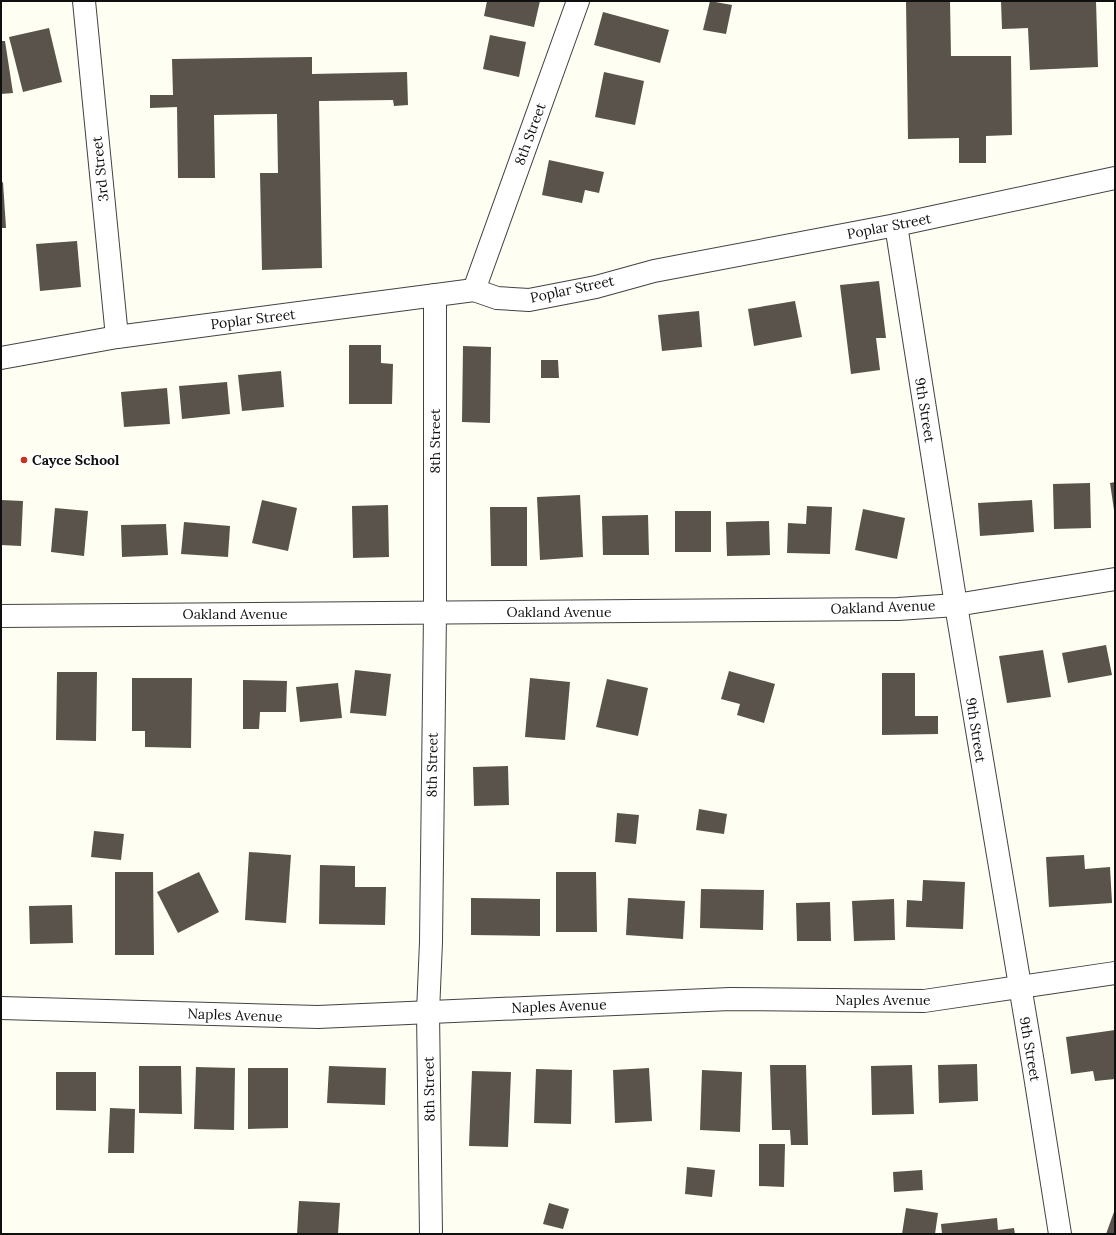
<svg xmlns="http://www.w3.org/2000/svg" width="1116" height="1235" font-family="Lora,serif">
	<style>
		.building { fill: #59534b }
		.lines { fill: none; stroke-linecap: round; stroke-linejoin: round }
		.minor-casing { stroke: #424242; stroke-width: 24 }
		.minor { stroke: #fff; stroke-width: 22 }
		.poi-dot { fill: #c63321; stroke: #fff; stroke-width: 1.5 }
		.labels { text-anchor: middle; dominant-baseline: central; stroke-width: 4; stroke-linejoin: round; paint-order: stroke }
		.street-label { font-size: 14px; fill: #0f0f0f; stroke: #fff }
		.poi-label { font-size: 14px; font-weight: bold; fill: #0f0f0f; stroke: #fff; text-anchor: start }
	</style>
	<rect width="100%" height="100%" fill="#fffef2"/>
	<g class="building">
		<path d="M487 1H540L534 27 484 16Z"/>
		<path d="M710 1 732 5 726 34 703 30Z"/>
		<path d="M906 1H950L951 56H1011L1012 135 986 136V163H959V138L908 139Z"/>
		<path d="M1001 1H1096L1098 67 1030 70 1028 28 1002 29Z"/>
		<path d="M603 12 669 30 660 63 594 45Z"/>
		<path d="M49 28 62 82 23 92 9 37Z"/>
		<path d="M490 35 526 42 519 77 483 69Z"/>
		<path d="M1 41H5L13 93 1 94Z"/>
		<path d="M312 57V74L407 72 408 105 394 106 393 100 319 101 322 268 262 270 260 173H278L277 114 214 115 215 178H178L177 107 150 108V95H173L172 59Z"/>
		<path d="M604 72 644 81 635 125 595 117Z"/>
		<path d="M549 160 604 172 599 193 585 190 582 203 542 195Z"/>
		<path d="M3 182 6 228H1V183Z"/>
		<path d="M77 241 81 287 40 291 36 244Z"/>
		<path d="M879 281 886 338H876L880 370 851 374 840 285Z"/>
		<path d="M795 301 802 337 754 346 748 309Z"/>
		<path d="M699 311 702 347 662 351 658 315Z"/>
		<path d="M349 345H381V363L393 364 392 404H349Z"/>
		<path d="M463 346 491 347 490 423 462 422Z"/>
		<path d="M541 360H558L559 378H541Z"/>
		<path d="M281 371 284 407 242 411 238 375Z"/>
		<path d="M227 382 230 414 182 419 179 386Z"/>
		<path d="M167 388 170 424 124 427 121 392Z"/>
		<path d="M1115 482V510H1114L1110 483Z"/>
		<path d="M1090 483 1091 528 1054 529 1053 484Z"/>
		<path d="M580 495 583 557 540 560 537 497Z"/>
		<path d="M1 500 23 501 21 546 1 545Z"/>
		<path d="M262 500 297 508 288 551 252 543Z"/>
		<path d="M1032 500 1034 532 980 536 978 503Z"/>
		<path d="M388 505 389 557 353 558 352 506Z"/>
		<path d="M807 506 832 507 830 554 787 553 788 523 806 524Z"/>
		<path d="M490 507H527V566H491Z"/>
		<path d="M55 508 88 511 84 556 51 552Z"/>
		<path d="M863 509 905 518 897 559 855 550Z"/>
		<rect x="675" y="511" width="36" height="41"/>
		<path d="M648 515 649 555H603L602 516Z"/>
		<path d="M769 521 770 555 727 556 726 522Z"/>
		<path d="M184 522 230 526 228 557 181 554Z"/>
		<path d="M166 524 168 555 122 557 121 525Z"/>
		<path d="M1106 645 1112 675 1068 683 1062 653Z"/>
		<path d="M1043 650 1051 697 1007 703 999 656Z"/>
		<path d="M355 670 391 674 386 716 350 713Z"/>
		<path d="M729 671 775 684 764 723 737 715 740 704 721 699Z"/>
		<path d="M57 672H97L96 741 56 740Z"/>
		<path d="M882 673H915V716H938V734L882 735Z"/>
		<path d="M132 678H192L191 748 145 747V731H132Z"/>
		<path d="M530 678 570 682 565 740 525 737Z"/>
		<path d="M607 679 648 688 638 736 596 727Z"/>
		<path d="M243 680 287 681 286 712H260L259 729H243Z"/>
		<path d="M338 683 342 718 300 722 296 687Z"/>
		<path d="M508 766 509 805 474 806 473 767Z"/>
		<path d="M699 809 727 814 724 834 696 830Z"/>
		<path d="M617 813 639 815 636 844 615 842Z"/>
		<path d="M94 831 124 834 121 860 91 857Z"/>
		<path d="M249 852 291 855 286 923 245 920Z"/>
		<path d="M1084 855 1085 869 1110 867 1112 903 1049 907 1046 857Z"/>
		<path d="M320 865 355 866V887H386L385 925 319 924Z"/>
		<path d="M115 872H153L154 955H115Z"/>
		<path d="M199 872 219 912 178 933 157 892Z"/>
		<path d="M556 872H596L597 932H556Z"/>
		<path d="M923 880 965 882 963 929 906 927 907 900 922 901Z"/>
		<path d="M701 889 764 890 763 930 700 928Z"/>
		<path d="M471 898 540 899V936L471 935Z"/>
		<path d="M628 898 685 901 683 939 626 935Z"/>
		<path d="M894 899 895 940 854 941 852 901Z"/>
		<path d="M830 902 831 941H797L796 903Z"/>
		<path d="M72 905 73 943 30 944 29 906Z"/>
		<path d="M1115 1030V1079L1095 1081 1093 1071 1071 1074 1066 1037Z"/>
		<path d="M977 1064 978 1101 939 1103 938 1065Z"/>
		<path d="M770 1065H806L808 1145H791L790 1130H772Z"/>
		<path d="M912 1065 914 1114 872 1115 871 1066Z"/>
		<path d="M139 1066H181L182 1114 139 1113Z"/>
		<path d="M329 1066 386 1068 385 1105 327 1103Z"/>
		<path d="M196 1067 235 1068 234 1130 194 1129Z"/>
		<path d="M248 1068H288V1128L248 1129Z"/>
		<path d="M649 1068 652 1121 615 1123 613 1070Z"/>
		<path d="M536 1069 572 1070 571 1124 534 1123Z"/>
		<path d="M702 1070 742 1072 740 1132 700 1130Z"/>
		<path d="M472 1071 511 1072 508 1147 469 1146Z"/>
		<path d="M56 1072H96V1111L56 1110Z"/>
		<path d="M110 1108 135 1109 134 1153H108Z"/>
		<path d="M759 1144H785L784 1187 759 1186Z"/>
		<path d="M687 1167 715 1170 712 1197 685 1194Z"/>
		<path d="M922 1170 923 1190 894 1192 893 1172Z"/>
		<path d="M299 1201 340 1203 338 1234H297Z"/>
		<path d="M549 1203 569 1209 563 1229 543 1224Z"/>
		<path d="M906 1208 938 1213 935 1234H902Z"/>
		<path d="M1115 1209V1234H1106Z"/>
		<path d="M997 1218 998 1230 1014 1228 1015 1234H942L941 1224Z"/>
	</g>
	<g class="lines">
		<defs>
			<g id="minor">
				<path d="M84 1 117 337"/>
				<path d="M896 225 956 605 1033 1063 1060 1234"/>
				<path d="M474 290 578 1"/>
				<path d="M1 358 117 337 474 290 497 298 529 300 596 287 654 271 896 225 1115 178"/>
				<path d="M1 616 898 609 956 605 1115 579"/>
				<path d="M1 1008 318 1017 730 999 924 1001 1115 973"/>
				<path d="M431 1234 428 1012 431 942 435 613V295"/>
			</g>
		</defs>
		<use href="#minor" class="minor-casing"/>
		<use href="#minor" class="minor"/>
	</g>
	<circle class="poi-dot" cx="24" cy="460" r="4"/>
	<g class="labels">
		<g class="street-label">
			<text transform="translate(530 134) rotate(-70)">8th Street</text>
			<text transform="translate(100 169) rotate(-96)">3rd Street</text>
			<text transform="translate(889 226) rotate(-11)">Poplar Street</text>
			<text transform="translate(572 289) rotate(-12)">Poplar Street</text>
			<text transform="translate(253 319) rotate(-7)">Poplar Street</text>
			<text transform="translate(925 410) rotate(81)">9th Street</text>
			<text transform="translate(435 441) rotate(-90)">8th Street</text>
			<text transform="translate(883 607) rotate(-2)">Oakland Avenue</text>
			<text x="559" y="612">Oakland Avenue</text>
			<text x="235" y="614">Oakland Avenue</text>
			<text transform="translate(976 730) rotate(81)">9th Street</text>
			<text transform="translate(432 765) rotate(-89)">8th Street</text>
			<text x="883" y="1000">Naples Avenue</text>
			<text transform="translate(559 1006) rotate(-2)">Naples Avenue</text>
			<text transform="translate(235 1015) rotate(2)">Naples Avenue</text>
			<text transform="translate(1030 1049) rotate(80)">9th Street</text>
			<text transform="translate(429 1089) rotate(-91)">8th Street</text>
		</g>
		<g class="poi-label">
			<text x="32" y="460">Cayce School</text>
		</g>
	</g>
	<rect width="1116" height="1235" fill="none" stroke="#0f0f0f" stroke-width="4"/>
</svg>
